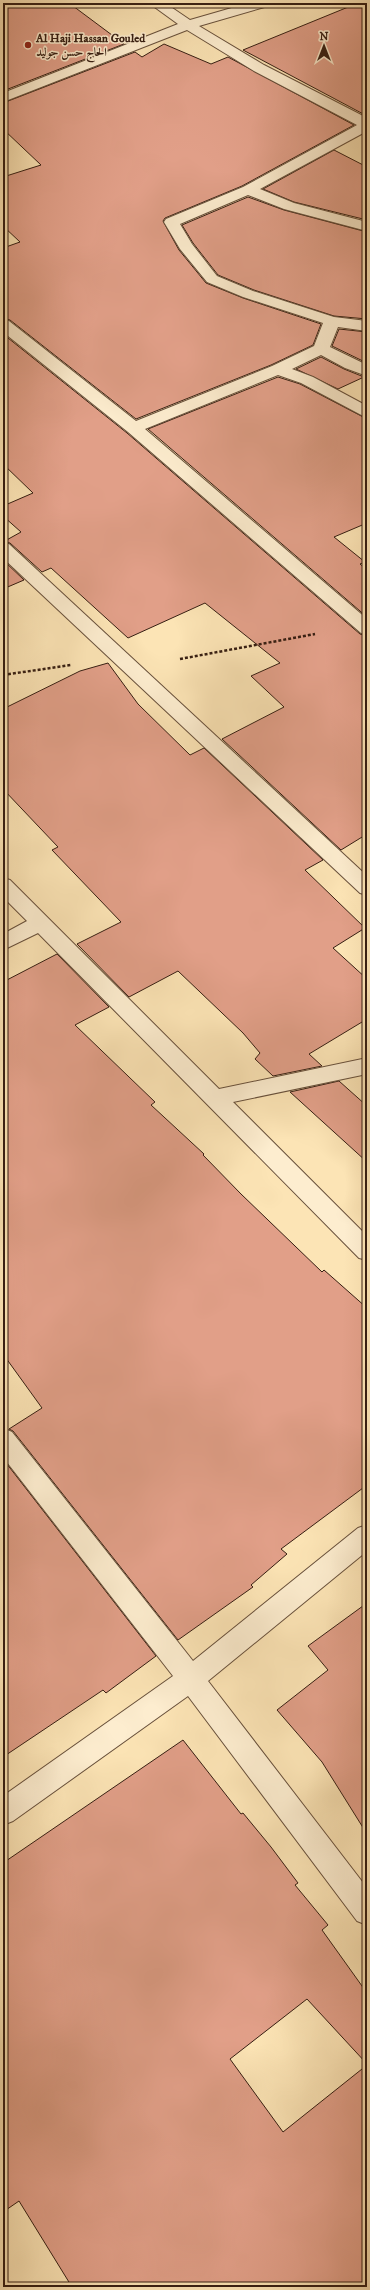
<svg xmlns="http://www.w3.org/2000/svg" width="370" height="2290" font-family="'IM FELL DW Pica',Amiri,serif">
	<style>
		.building { fill: #e19f88; stroke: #361e12 }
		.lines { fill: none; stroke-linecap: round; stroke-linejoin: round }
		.minor-casing { stroke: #68503b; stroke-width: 2 }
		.path { stroke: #361e12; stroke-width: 2.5; stroke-dasharray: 3 2; stroke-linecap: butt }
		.minor { fill: #fdedcf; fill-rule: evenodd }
		.poi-dot { fill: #8f2418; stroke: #fdedcf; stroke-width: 1.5 }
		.labels { text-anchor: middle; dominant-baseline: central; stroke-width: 3; stroke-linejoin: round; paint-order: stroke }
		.far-poi-label { font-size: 12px; font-weight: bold; fill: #361e12; stroke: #fdedcf; text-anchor: start }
	</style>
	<rect width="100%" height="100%" fill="#fce4b5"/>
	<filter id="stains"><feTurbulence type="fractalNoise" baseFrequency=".005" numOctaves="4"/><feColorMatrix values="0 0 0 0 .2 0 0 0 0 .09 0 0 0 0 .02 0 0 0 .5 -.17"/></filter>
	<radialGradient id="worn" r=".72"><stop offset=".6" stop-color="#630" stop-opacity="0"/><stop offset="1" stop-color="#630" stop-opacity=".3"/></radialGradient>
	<g class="building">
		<path d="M3 3H69L124 44 3 91Z"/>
		<path d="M358 3H367V116L243 50Z"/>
		<path d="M164 44 211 64 228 57 354 125 242 186 165 218 163 221 179 250 206 283 243 298 321 324 313 345 271 365 136 419 10 320 3 318V248L20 242 3 226V177L41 165 3 129V103L135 52 142 57Z"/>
		<path d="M334 150 367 167V220L294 202 263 189Z"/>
		<path d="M248 197 284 210 367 232V319L334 316 254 290 218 275 193 243 182 225Z"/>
		<path d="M339 329 367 332V363L332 346Z"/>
		<path d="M3 334 127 433 360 634 367 636V834L341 850 222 739 284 707 251 676 280 663 205 603 128 638 51 568 42 572 10 543 3 542 21 532 3 516V506L33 493 3 464Z"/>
		<path d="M321 357 344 369 364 377 338 389 296 369Z"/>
		<path d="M278 377 300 384 367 419V523L334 537 365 562 360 564 367 570V617L148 429Z"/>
		<path d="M3 560 24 580 3 589Z"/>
		<path d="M108 663 138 704 190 755 204 748 323 860 305 870 365 928 333 948 367 979V1019L309 1054 322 1066 273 1076 255 1059 260 1053 243 1033 178 971 129 997 77 944 121 922 52 850 58 847 3 789V709L80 671Z"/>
		<path d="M57 954 109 1007 75 1025 155 1102 151 1105 204 1154 203 1155 241 1194 322 1272 324 1270 367 1308V1485L281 1549 287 1554 251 1585 253 1587 178 1640 13 1431 9 1429 42 1408 3 1354V982Z"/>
		<path d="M339 1081 367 1106V1162L290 1092Z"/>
		<path d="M3 1459 156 1656 106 1693 103 1690 3 1757Z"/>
		<path d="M367 1603V1834L322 1762 277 1710 328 1670 308 1646Z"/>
		<path d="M183 1740 241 1814 243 1813 271 1847 298 1883 295 1885 328 1925 322 1930 367 1993V2064L307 1999 230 2059 283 2132 367 2065V2287H72L19 2201 3 2212V1863Z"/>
	</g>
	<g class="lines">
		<defs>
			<g id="minor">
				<path d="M149 3H165L190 20 249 3H270L268 6 199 26 264 65 367 118V131L260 189 294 203 367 222V231L284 209 248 195 180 224 192 244 217 276 253 291 334 317 367 321V331L338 327 330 347 367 365V376L345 368 321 355 292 369 313 377 367 406V418L301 383 278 375 145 429 367 619V635L361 633 128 432 3 332V319L9 321 136 421 272 366 314 346 323 323 243 297 207 282 180 249 164 222 166 219 243 187 357 125 254 71 187 30 3 102V93L178 24Z"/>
				<path d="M3 543 9 544 367 876V895L360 893 3 558Z"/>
				<path d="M3 878 10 880 219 1089 367 1058V1074L233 1102 367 1236V1260L359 1258 38 933 3 950V934L27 921 3 897Z"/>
				<path d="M3 1428 12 1432 193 1661 358 1528 367 1525V1551L208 1681 367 1888V1925L357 1921 188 1696 13 1821 3 1825V1796L173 1676 3 1457Z"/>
			</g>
		</defs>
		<use href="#minor" class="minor-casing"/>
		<g class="path">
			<path d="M180 659 315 634"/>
			<path d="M3 675 71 665"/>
		</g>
		<use href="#minor" class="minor"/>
	</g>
	<circle class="poi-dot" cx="28" cy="45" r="4"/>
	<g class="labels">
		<g class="far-poi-label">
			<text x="36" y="38">Al Haji Hassan Gouled<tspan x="36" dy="14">الحاج حسن جوليد</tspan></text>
		</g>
	</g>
	<rect width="370" height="2290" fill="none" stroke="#fce4b5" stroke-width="16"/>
	<rect x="4" y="4" width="362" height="2282" fill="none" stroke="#361e12" stroke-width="2"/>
	<rect x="8" y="8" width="354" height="2274" fill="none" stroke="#361e12"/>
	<g transform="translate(324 46)" stroke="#fdedcf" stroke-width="3" paint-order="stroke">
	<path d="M0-3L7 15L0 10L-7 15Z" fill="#361e12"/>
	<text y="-6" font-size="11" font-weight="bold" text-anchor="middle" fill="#361e12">N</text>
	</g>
	<rect width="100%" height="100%" filter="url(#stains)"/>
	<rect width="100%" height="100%" fill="url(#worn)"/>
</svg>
